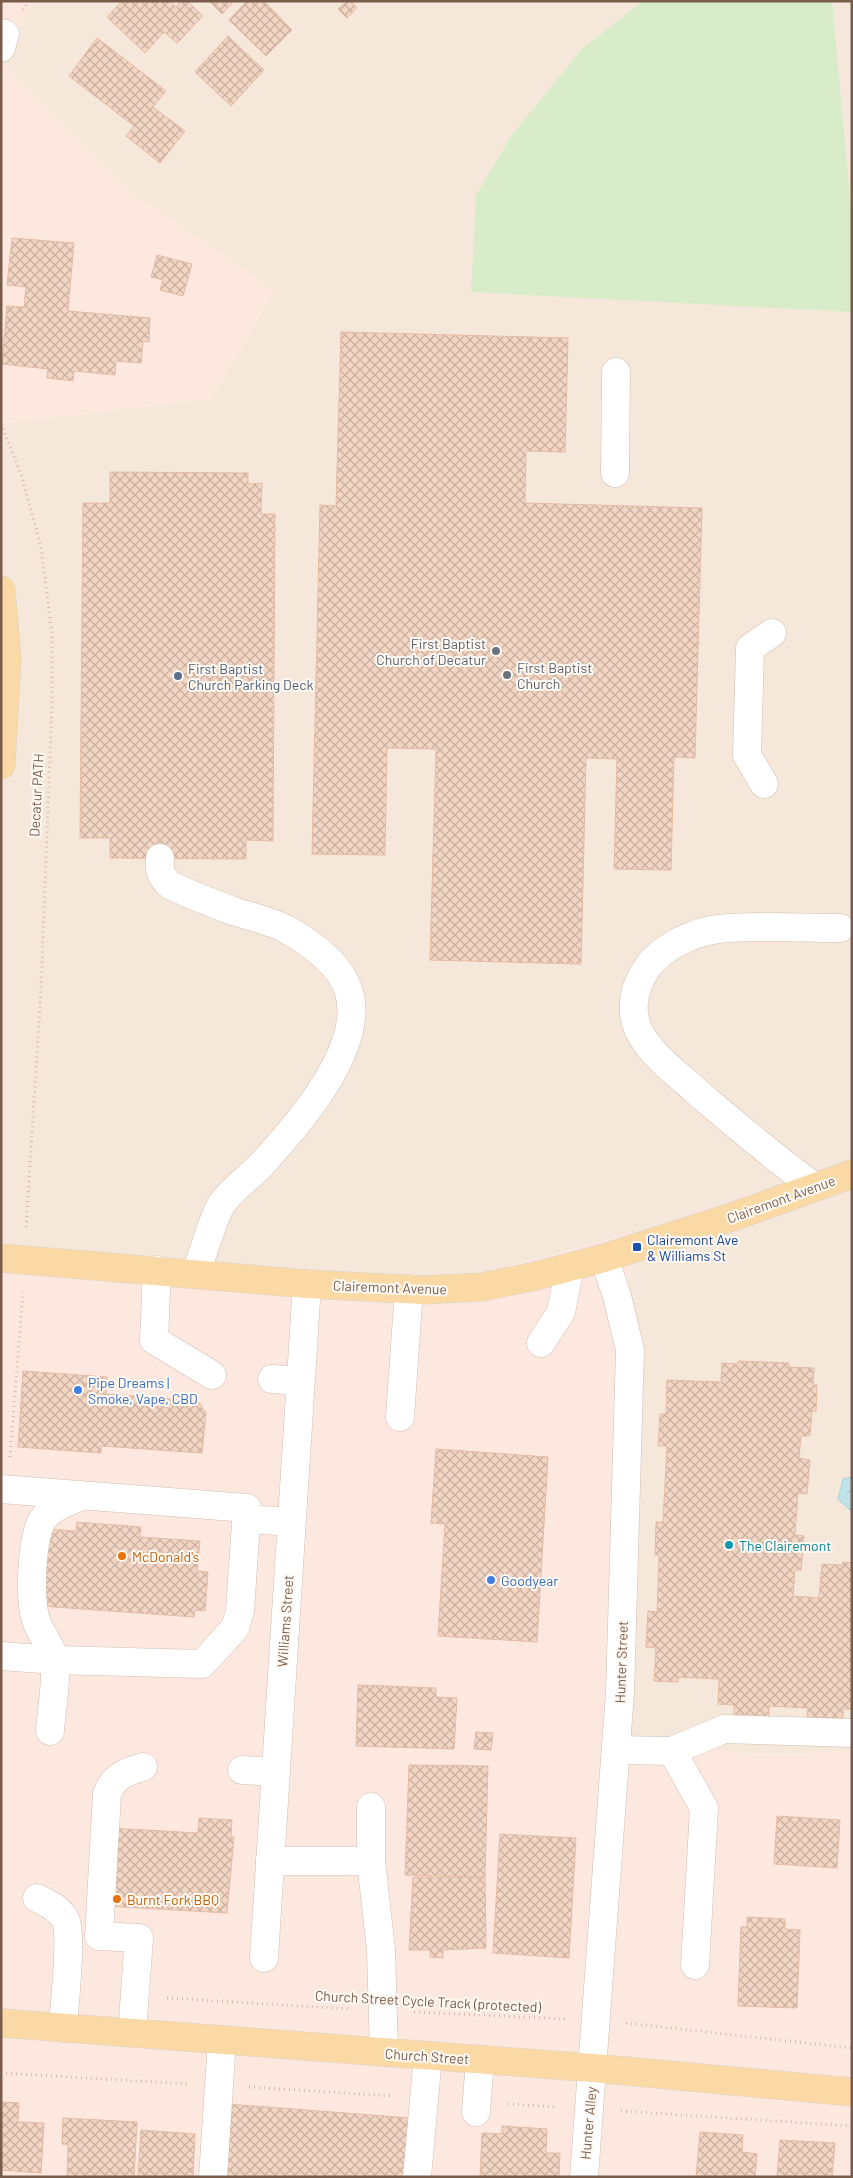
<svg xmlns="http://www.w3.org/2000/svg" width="853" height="2178" font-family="Barlow,sans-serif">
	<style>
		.residential { fill: #f5e8da }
		.commercial { fill: #fde8e0 }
		.grass { fill: #d8ecc9 }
		.water { fill: url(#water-ripples); stroke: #a5d3da }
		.building { fill: url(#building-cross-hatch); stroke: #e6bba3 }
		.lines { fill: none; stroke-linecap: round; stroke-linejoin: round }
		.minor-casing { stroke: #d1beb0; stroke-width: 29 }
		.major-casing { stroke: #dad1cd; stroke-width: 29 }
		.path { stroke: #d9b8a5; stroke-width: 3; stroke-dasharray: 1 4; stroke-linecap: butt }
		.minor { stroke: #fff; stroke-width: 28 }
		.major { stroke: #fbd9a5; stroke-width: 28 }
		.worship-dot { fill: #6b7280; stroke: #fffaf3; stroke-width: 2 }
		.service-dot { fill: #5c6f8a; stroke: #fffaf3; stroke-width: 2 }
		.transit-dot { fill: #1a4fb4; stroke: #fffaf3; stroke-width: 2 }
		.shop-dot { fill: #3f7fe0; stroke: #fffaf3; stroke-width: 2 }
		.culture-dot { fill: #0f9aa8; stroke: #fffaf3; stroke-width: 2 }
		.food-dot { fill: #e8710a; stroke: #fffaf3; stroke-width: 2 }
		.labels { text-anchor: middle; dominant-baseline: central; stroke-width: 4; stroke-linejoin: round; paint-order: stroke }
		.worship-label { font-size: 14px; fill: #5b616d; stroke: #fffaf3; text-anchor: end }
		.service-label { font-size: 14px; fill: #4e5e75; stroke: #fffaf3; text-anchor: start }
		.street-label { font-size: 14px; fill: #7a5c4d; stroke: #fffaf3 }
		.transit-label { font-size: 14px; fill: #164399; stroke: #fffaf3; text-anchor: start }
		.shop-label { font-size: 14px; fill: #366cbe; stroke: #fffaf3; text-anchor: start }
		.culture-label { font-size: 14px; fill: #0d838f; stroke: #fffaf3; text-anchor: start }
		.food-label { font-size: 14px; fill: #c56008; stroke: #fffaf3; text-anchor: start }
	</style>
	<defs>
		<pattern id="water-ripples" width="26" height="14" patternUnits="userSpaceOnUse" patternTransform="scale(1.25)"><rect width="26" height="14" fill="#bfe3e8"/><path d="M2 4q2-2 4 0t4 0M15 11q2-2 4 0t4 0" fill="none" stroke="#a0bbbe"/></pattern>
		<pattern id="building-cross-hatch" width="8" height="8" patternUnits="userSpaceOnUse" patternTransform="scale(1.25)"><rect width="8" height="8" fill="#f3d5c3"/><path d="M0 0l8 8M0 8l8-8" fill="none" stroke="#cab0a1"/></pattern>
	</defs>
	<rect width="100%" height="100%" fill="#fdf6ec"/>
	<rect class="residential" x="1" y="1" width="851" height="2176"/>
	<g class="commercial">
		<path d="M1 1H36L1 55Z"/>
		<path d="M1 63 126 188 275 291 212 399 1 424Z"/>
		<path d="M631 1233 621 1736 747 1754 852 1752V2177H1V1256L404 1294Z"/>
	</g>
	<path class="grass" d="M643 1H832L852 221V312L471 292 476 195 512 135 582 49Z"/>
	<path class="water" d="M852 1477V1512L838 1499 843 1479Z"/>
	<g class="building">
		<path d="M122 1H170L176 7 181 1H187L203 16 177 43 164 32 145 53 107 17Z"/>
		<path d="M209 1H234L222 14Z"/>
		<path d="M247 1H264L292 30 266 56 229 20Z"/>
		<path d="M347 1H351L357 8 347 18 338 9Z"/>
		<path d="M228 36 264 70 231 106 195 72Z"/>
		<path d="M97 38 166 91 153 107 185 131 160 163 126 136 134 126 69 76Z"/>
		<path d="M12 238 74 243 68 311 150 318 149 342 143 341 141 363 116 361 115 375 74 371 73 381 47 378 48 369 2 364 7 306 24 307 26 287 7 285Z"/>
		<path d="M157 255 192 264 183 296 160 290 163 280 151 277Z"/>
		<path d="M341 332 568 338 565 452 526 451 525 503 702 508 695 758 674 757 671 870 614 869 617 759 586 758 581 964 430 960 436 749 387 748 385 855 312 854 320 505 336 506Z"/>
		<path d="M110 472 248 473V484L262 483 261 514H275L273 841 246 840V859L110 858V838H80L83 503H110Z"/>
		<path d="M738 1361 789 1363V1367L814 1368 813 1385H817L816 1411H812L810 1436H801L799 1458 810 1460 807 1494 798 1493 795 1535 804 1536 801 1570H795L793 1596 819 1598 822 1564 842 1565 843 1562 852 1563V1709H843V1718L807 1717 808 1708 769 1706V1716L734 1714V1705L718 1704 719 1679 679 1677 678 1682 654 1681 656 1648 646 1647 648 1611 657 1612 659 1555H655L656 1522H663L667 1446H658L660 1414H666L667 1380 721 1382 722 1363 738 1364Z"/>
		<path d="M23 1371 107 1377 106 1394 198 1401 206 1413 202 1453 101 1446V1453L18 1447Z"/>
		<path d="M436 1449 548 1457 537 1642 438 1636 445 1524 431 1523Z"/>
		<path d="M77 1522 141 1527 140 1537 200 1541 197 1571 208 1572 205 1611 195 1610 194 1617 41 1606 46 1529 76 1531Z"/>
		<path d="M358 1685 436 1688V1697L457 1698 454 1749 356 1746Z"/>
		<path d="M476 1732 493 1733 491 1750 474 1749Z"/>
		<path d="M409 1765 488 1766 485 1877 405 1875Z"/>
		<path d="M777 1816 840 1820 837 1868 774 1864Z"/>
		<path d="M199 1818 232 1820 231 1837H234L227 1913 105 1906 110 1828 198 1833Z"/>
		<path d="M500 1834 576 1838 569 1958 493 1953Z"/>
		<path d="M413 1877H485L486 1948 443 1950V1958L430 1957V1950H409Z"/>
		<path d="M747 1917 785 1919V1929L800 1930 797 2008 738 2006 741 1927H747Z"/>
		<path d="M1 2102 19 2103 18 2122 44 2123 41 2173 1 2170Z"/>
		<path d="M227 2104 411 2118 406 2177H221Z"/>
		<path d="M63 2118 137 2122 134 2177H67L68 2145 62 2144Z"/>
		<path d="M502 2126 547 2129 546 2153H560L559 2177H480L482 2133 502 2134Z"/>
		<path d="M141 2130 195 2134 193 2177H138Z"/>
		<path d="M700 2132 743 2135 742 2152 757 2154 755 2177H696Z"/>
		<path d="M780 2140 835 2143 832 2177H777Z"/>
	</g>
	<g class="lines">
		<defs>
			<g id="minor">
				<path d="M1 33 5 34 1 48"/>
				<path d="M615 473 616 372"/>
				<path d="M764 784 747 755 750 648 772 633"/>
				<path d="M160 858C159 870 160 876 170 885 191 895 214 904 236 912 252 917 271 921 286 929 309 942 339 963 348 989 368 1046 297 1126 261 1165 249 1178 233 1188 223 1202 214 1214 202 1257 196 1273"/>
				<path d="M815 1187C774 1158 736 1125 697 1092 677 1073 650 1055 638 1029 629 1008 635 985 647 968 661 947 694 932 718 929 758 925 800 928 840 928"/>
				<path d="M157 1270 154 1340 212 1375"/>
				<path d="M541 1343 561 1312 570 1267"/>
				<path d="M272 1379 300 1381"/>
				<path d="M400 1417 409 1289"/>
				<path d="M1 1489 247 1508 240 1611 235 1628 202 1664 55 1660 1 1656"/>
				<path d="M246 1519 291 1522"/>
				<path d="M50 1731C51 1713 58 1674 54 1658 51 1644 40 1634 36 1620 29 1601 31 1536 43 1519 51 1507 70 1501 82 1496"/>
				<path d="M616 1750 672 1751 724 1729 852 1733"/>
				<path d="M672 1751 704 1808 695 1965"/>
				<path d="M242 1770 276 1772"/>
				<path d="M270 1861H371L381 1950 384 2052"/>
				<path d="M371 1861V1807"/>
				<path d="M37 1898C47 1903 59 1908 65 1919 73 1933 64 2007 63 2028"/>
				<path d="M264 1958 307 1284"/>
				<path d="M132 2033 139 1938 99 1936 107 1794C114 1776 125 1772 143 1767"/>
				<path d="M476 2112 480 2060"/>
				<path d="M213 2177 222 2040"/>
				<path d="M417 2177 428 2056"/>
				<path d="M584 2177 620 1692 630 1350 617 1296 604 1258"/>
			</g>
			<g id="major">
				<path d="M1 590 7 659 1 765"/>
				<path d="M1 1258 307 1284 423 1290 482 1287 536 1276 604 1258 732 1217 852 1174"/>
				<path d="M1 2023 593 2068 852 2092"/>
			</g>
		</defs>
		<use href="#minor" class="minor-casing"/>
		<use href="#major" class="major-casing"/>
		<g class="path">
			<path d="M23 10 29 1"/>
			<path d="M1 424 22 477 41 547 52 634V705L41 988 26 1228"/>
			<path d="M10 1457 23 1292"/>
			<path d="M167 1998 350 2009"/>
			<path d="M414 2012 565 2019"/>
			<path d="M626 2023 852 2048"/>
			<path d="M1 2073 188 2084"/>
			<path d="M249 2087 392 2096"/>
			<path d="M508 2104 557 2107"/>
			<path d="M621 2111 852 2126"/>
		</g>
		<use href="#minor" class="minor"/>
		<use href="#major" class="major"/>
	</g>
	<g class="worship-dot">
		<circle cx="496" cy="651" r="5"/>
		<circle cx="507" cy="675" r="5"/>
	</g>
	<circle class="service-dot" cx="178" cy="676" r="5"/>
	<rect class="transit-dot" x="632" y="1242" width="10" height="10" rx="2.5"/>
	<g class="shop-dot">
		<circle cx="78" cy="1390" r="5"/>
		<circle cx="491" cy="1580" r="5"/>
	</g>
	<circle class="culture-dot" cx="729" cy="1545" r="5"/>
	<g class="food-dot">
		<circle cx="122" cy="1556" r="5"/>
		<circle cx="117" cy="1899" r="5"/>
	</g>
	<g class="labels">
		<g class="worship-label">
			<text x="486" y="643">First Baptist<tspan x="486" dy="16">Church of Decatur</tspan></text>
			<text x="517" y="667" text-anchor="start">First Baptist<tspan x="517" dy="16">Church</tspan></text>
		</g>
		<g class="service-label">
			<text x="188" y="668">First Baptist<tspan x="188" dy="16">Church Parking Deck</tspan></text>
		</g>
		<g class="street-label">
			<text transform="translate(36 795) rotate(-87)">Decatur PATH</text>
			<text transform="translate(781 1199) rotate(-20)">Clairemont Avenue</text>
			<text transform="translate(390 1287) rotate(2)">Clairemont Avenue</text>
			<text transform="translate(285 1621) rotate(-86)">Williams Street</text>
			<text transform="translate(621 1662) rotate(-88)">Hunter Street</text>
			<text transform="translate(428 2001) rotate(3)">Church Street Cycle Track (protected)</text>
			<text transform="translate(427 2056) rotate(4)">Church Street</text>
			<text transform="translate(588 2123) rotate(-85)">Hunter Alley</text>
		</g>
		<g class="transit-label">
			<text x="647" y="1239">Clairemont Ave<tspan x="647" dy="16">&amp; Williams St</tspan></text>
		</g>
		<g class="shop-label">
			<text x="88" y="1382">Pipe Dreams |<tspan x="88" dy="16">Smoke, Vape, CBD</tspan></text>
			<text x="501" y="1580">Goodyear</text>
		</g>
		<g class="culture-label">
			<text x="739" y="1545">The Clairemont</text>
		</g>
		<g class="food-label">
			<text x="132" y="1556">McDonald's</text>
			<text x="127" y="1899">Burnt Fork BBQ</text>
		</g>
	</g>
	<rect width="853" height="2178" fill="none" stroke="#7a5c4d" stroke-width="5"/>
</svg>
